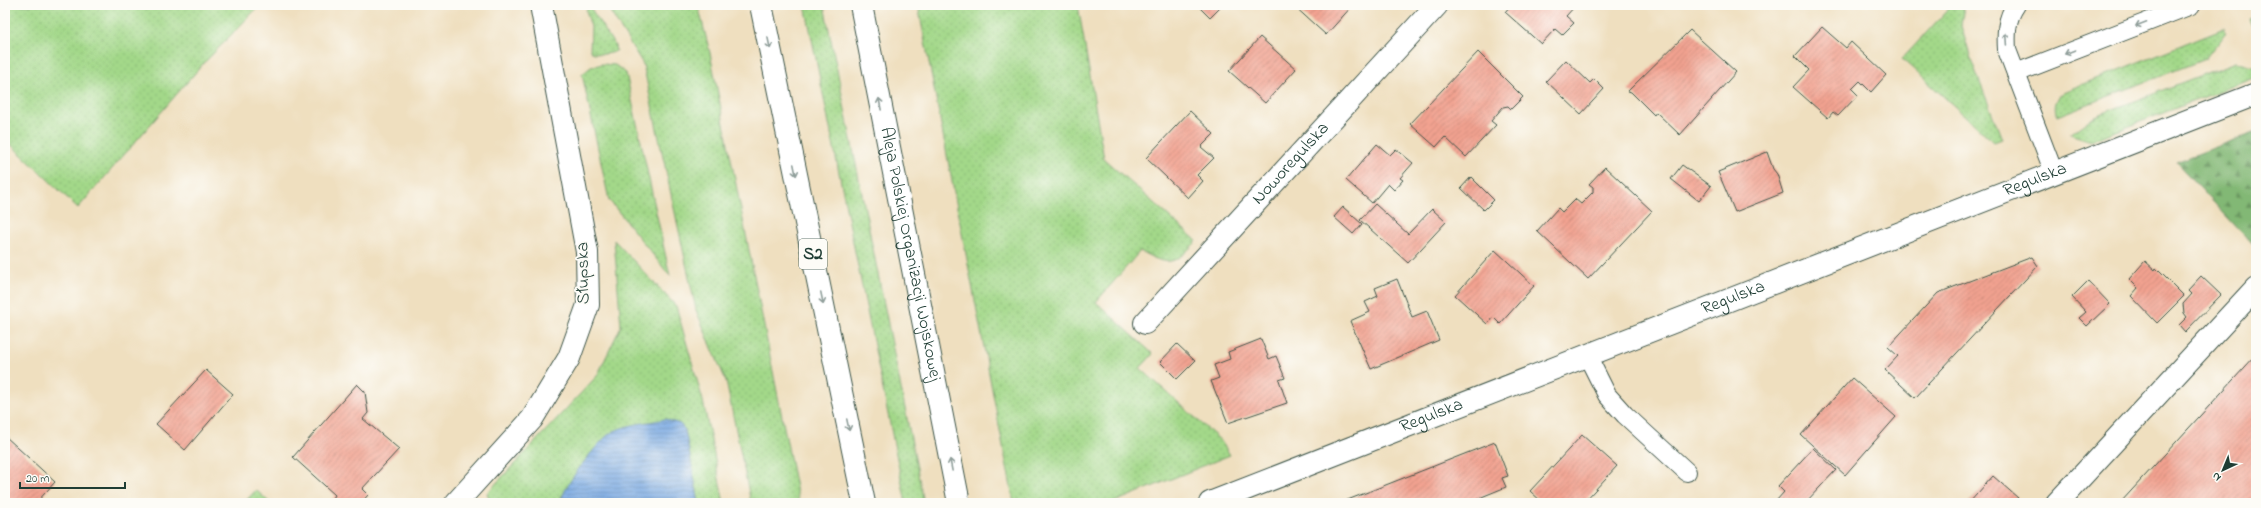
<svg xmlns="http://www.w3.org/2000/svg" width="2261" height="508" font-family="'Indie Flower',sans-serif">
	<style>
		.grass { fill: url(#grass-dots); stroke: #618a5e }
		.forest { fill: url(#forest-firs); stroke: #507a54 }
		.water { fill: url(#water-rules); stroke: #4c728b }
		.building { fill: url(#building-hatch) }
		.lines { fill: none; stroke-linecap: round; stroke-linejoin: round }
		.lane-casing { stroke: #3e5549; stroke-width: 20 }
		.street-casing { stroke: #3e5549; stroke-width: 24 }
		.secondary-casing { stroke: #3e5549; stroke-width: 24 }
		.highway-casing { stroke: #3e5549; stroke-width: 24 }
		.lane { stroke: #fff; stroke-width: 18 }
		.street { stroke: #fff; stroke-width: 22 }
		.secondary { stroke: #fff; stroke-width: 22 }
		.highway { stroke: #fff; stroke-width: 22 }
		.oneway { stroke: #8f9e9a }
		.labels { text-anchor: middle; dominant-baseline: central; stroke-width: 3.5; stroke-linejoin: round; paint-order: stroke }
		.shield { fill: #fdfcf7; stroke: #62766e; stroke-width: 1 }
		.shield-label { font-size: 17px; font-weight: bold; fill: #1f3d34 }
		.street-label { font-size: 18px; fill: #1f3d34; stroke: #fdfcf7 }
	</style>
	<defs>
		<pattern id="grass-dots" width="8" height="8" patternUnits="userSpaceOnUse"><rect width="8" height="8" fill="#a3d889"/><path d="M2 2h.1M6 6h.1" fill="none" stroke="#8cba77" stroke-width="1.8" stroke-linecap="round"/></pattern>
		<pattern id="forest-firs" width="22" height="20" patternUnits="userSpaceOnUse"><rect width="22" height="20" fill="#82b875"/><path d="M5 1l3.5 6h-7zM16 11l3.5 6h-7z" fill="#6a9761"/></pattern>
		<pattern id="water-rules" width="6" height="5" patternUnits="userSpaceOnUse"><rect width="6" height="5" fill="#78a8e2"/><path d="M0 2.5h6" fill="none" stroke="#628ab8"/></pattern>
		<pattern id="building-hatch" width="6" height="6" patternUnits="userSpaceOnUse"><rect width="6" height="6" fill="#f2a290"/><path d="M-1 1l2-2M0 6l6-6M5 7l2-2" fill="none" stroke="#c38576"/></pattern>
	</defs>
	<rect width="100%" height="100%" fill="#fdfcf7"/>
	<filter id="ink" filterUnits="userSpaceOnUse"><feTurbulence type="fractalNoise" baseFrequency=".025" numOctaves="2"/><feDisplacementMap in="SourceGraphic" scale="8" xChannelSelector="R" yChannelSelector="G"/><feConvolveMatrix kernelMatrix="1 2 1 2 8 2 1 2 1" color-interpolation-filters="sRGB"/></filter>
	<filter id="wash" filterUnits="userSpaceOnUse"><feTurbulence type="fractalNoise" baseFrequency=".012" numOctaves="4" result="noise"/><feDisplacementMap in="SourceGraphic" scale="16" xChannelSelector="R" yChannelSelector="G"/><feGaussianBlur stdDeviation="0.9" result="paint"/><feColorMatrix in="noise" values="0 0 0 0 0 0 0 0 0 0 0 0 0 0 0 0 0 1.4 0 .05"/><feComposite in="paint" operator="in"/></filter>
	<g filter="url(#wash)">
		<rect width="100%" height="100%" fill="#efdfbf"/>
		<g class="grass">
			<path d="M5 5H260L202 65 78 208 5 139Z"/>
			<path d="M606 5H698L710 53 799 503H751L726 381 696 310 643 64Z"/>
			<path d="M805 5H824L924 503H906Z"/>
			<path d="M918 5H1078L1104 159 1197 241C1174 265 1169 267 1140 251L1096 302 1153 354 1140 368 1221 441 1230 455 1112 503H1014Z"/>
			<path d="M1952 5H1964L1961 26 1972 62 2002 139 1994 142 1902 59Z"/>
			<path d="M590 7 615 46 616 51C610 55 596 55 590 51L591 27 586 10Z"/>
			<path d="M2256 14V35L2249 19Z"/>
			<path d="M2224 28 2226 32 2205 59 2057 116C2053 105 2056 100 2063 92Z"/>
			<path d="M2235 62 2256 68V77L2091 141 2070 134 2093 117Z"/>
			<path d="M602 64 615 65 626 73 670 276 609 200 582 74 591 67Z"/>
			<path d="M614 240 676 306 703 401 724 503H699L685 430 561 496V503H491L487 493 597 376 621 326Z"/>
			<path d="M256 490 270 503H244Z"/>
		</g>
		<path class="forest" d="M2256 132V248L2176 162Z"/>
		<path class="water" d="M665 419 680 424 685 430 699 503H561C561 488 596 445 608 435 622 424 648 423 665 419Z"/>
		<g id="blocks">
			<g class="building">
				<path d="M1197 5H1223L1210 18Z"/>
				<path d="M1293 5H1353L1326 35Z"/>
				<path d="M1511 5H1576L1566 16 1574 23 1562 35 1555 29 1541 44 1505 12Z"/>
				<path d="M1822 27 1846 48 1851 42 1886 75 1871 92 1860 81 1852 89 1858 95 1838 116 1833 112 1828 118 1793 87 1809 70 1795 56Z"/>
				<path d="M1690 30 1736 72 1680 135 1656 112 1654 115 1631 92 1628 91Z"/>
				<path d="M1260 37 1296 69 1265 103 1229 71Z"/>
				<path d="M1478 52 1523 97 1511 109 1508 106 1503 107 1491 121 1496 125 1466 157 1445 137 1436 147 1410 124Z"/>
				<path d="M1566 60 1590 83 1594 79 1604 89 1581 114 1546 81Z"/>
				<path d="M1190 111 1214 134 1201 147 1214 158 1197 175 1203 181 1188 198 1146 158Z"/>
				<path d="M1377 144 1390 155 1396 149 1413 163 1400 178 1403 180 1394 190 1388 184 1372 203 1346 180Z"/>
				<path d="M1767 152 1773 169 1777 174 1783 193 1735 212 1718 172Z"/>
				<path d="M1682 165 1711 186 1699 201 1671 179Z"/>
				<path d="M1605 167 1652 211 1588 279 1537 231 1558 208 1562 212 1575 199 1581 204 1593 192V187L1589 184Z"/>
				<path d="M1471 177 1494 200 1484 210 1461 188Z"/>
				<path d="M1375 204 1408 234 1432 209 1446 222 1408 263 1360 220Z"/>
				<path d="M1343 207 1362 224 1353 234 1334 217Z"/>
				<path d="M1495 250 1534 286 1500 324 1493 317 1487 324 1455 295Z"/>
				<path d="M2032 257 2038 266 1915 398 1885 370 1898 356 1888 347 1938 293Z"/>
				<path d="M2145 261 2155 270 2156 268 2184 296 2157 323 2131 296 2138 288 2129 279Z"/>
				<path d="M2201 276 2221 295 2185 332 2179 325 2187 317 2184 313 2183 304 2192 294 2188 290Z"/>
				<path d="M1397 279 1412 317 1427 311 1439 340 1371 369 1350 321 1370 312 1365 302 1378 296 1375 288Z"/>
				<path d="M2088 281 2110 304 2087 326 2079 318 2086 312 2072 297Z"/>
				<path d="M1261 339 1269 359 1276 356 1285 378 1279 380 1287 403 1228 423 1211 381 1219 378 1214 365 1230 359 1228 352Z"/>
				<path d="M1177 344 1195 361 1177 379 1160 362Z"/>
				<path d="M2256 355V503H2120Z"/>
				<path d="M206 370 233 394 185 450 156 424Z"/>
				<path d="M1852 378 1896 417 1845 475 1801 435Z"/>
				<path d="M357 384 365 392 368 413 363 419 399 449 362 489 368 495 361 503H335L332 500 335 495 293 457Z"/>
				<path d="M1582 435 1617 466 1583 503H1543L1530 491Z"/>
				<path d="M5 436 55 482 36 503H5Z"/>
				<path d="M1495 442 1508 476 1502 478 1506 487 1467 503H1346L1345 501Z"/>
				<path d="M1813 448 1836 470 1805 503H1778L1776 501 1784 492 1778 486Z"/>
				<path d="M1993 476 2018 498 2013 503H1969Z"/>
			</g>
		</g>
	</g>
	<g filter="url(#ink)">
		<use href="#blocks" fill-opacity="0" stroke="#3e5549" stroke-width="1"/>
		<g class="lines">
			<defs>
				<g id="lane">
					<path d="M2016 5C2006 19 2006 34 2007 50L2054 173"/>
					<path d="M2016 73 2191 5"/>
					<path d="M1587 355 1607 395 1625 415 1687 472"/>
				</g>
				<g id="street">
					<path id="s1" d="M1145 323 1437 5"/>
					<path d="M456 503 532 419 569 358 588 305 587 252 541 5"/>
					<path d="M2057 503 2256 288"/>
				</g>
				<g id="secondary">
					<path id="s2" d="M1210 503 2256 94"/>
				</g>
				<g id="highway">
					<path d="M761 5 864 503"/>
					<path id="s3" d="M861 5 959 503"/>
				</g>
			</defs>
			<use href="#lane" class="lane-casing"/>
			<use href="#street" class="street-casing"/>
			<use href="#secondary" class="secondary-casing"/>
			<use href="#highway" class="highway-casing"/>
			<use href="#lane" class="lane"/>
			<use href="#street" class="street"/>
			<use href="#secondary" class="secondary"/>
			<use href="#highway" class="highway"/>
		</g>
		<defs><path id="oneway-shaft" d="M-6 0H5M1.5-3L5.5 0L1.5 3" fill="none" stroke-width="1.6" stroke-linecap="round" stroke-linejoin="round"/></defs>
		<g class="oneway">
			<use href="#oneway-shaft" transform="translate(2141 24) rotate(159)"/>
			<use href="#oneway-shaft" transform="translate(2006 39) rotate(-94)"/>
			<use href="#oneway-shaft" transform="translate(769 43) rotate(78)"/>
			<use href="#oneway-shaft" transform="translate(2070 52) rotate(159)"/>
			<use href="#oneway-shaft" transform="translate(880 104) rotate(-101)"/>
			<use href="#oneway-shaft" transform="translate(795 170) rotate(78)"/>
			<use href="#oneway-shaft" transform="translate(822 298) rotate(78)"/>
			<use href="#oneway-shaft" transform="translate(848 425) rotate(78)"/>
			<use href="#oneway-shaft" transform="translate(951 465) rotate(-101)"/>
		</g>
	</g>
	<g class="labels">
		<rect class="shield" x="799" y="239" width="28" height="30" rx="3"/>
		<g class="shield-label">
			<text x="813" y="254">S2</text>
		</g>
		<g class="street-label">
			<text stroke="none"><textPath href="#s1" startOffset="216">Noworegulska</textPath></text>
			<text stroke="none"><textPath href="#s2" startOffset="886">Regulska</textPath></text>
			<text stroke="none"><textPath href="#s3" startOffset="254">Aleja Polskiej Organizacji Wojskowej</textPath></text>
			<text transform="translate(584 273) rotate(-91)">Słupska</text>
			<text stroke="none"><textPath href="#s2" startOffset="562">Regulska</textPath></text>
			<text stroke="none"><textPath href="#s2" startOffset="238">Regulska</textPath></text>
		</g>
	</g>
	<rect width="2261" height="508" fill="none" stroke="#fdfcf7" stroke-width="20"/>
	<g transform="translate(2223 470) rotate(224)" stroke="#fdfcf7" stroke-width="3" paint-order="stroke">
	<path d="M0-3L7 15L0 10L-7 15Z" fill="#1f3d34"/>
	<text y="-6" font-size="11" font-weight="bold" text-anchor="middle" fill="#1f3d34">N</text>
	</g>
	<path d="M20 482v6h105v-6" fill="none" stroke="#1f3d34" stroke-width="2"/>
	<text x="26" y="482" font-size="12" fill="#1f3d34" stroke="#fdfcf7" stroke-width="3" paint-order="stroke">20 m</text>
</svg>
